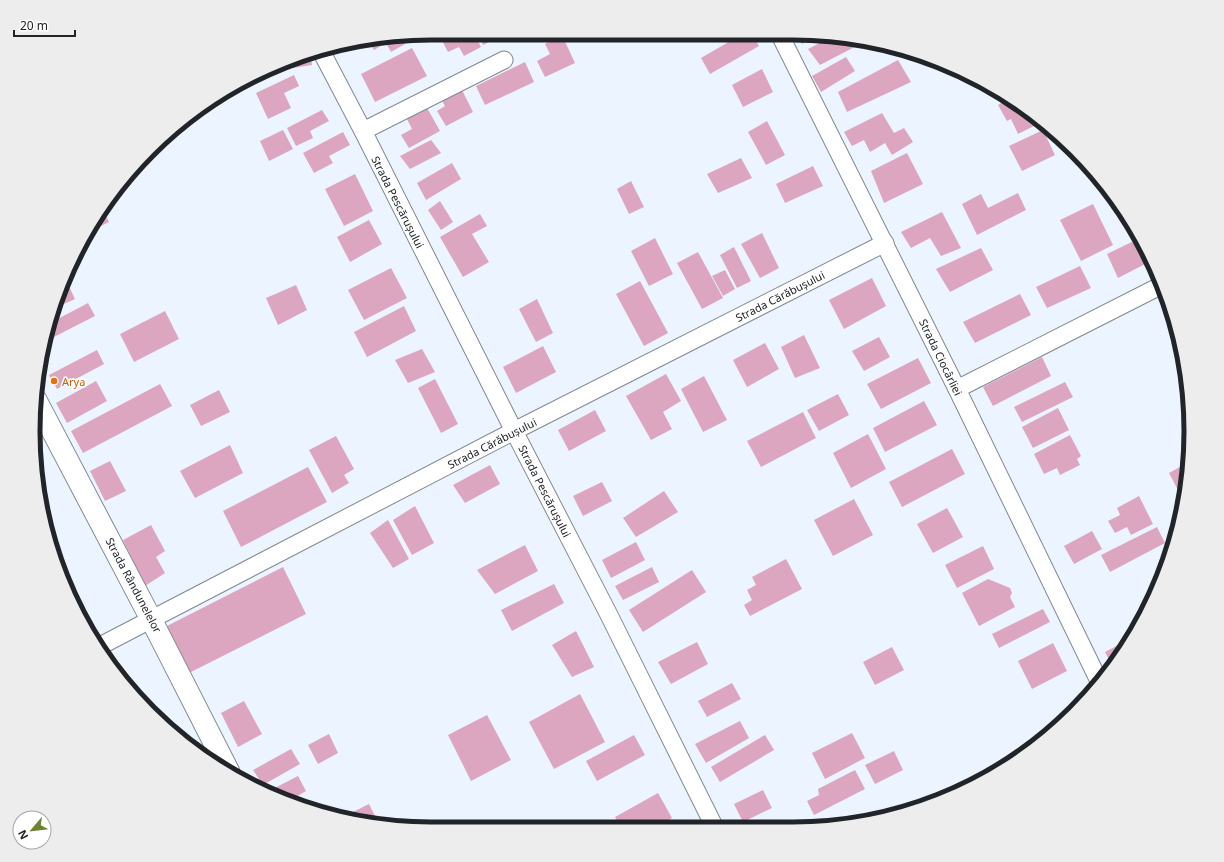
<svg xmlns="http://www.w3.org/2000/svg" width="1224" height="862" font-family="'Noto Sans',sans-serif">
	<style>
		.building { fill: #dca6c1 }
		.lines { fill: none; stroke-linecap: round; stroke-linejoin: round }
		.minor-casing { stroke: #818891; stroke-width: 19 }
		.tertiary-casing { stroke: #818891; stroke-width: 23 }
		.minor { stroke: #fff; stroke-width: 17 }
		.tertiary { stroke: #fff; stroke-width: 21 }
		.food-dot { fill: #e8710a; stroke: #fff; stroke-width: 1.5 }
		.labels { text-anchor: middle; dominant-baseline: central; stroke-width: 3; stroke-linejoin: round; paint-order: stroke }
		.street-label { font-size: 11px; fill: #212428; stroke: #fff }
		.food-label { font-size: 11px; fill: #c56008; stroke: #fff; text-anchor: start }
		.rim { fill: none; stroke: #212428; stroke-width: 5 }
	</style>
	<rect width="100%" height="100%" fill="#ecf4ff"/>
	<g class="building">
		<path d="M444 33H474L481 47 464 56 459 47 448 52 439 35Z"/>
		<path d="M478 33H498L499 37 483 45Z"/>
		<path d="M744 33H751L759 46 710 74 701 58Z"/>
		<path d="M795 33 817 35 802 44Z"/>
		<path d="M562 35 575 63 545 77 537 61 550 54 545 44Z"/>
		<path d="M401 37 405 44 391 52 386 43 374 50 368 41Z"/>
		<path d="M832 37 839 38 868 40 820 65 808 49Z"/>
		<path d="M412 48 427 76 375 102 361 74Z"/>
		<path d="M310 53 312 65 260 73 278 63Z"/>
		<path d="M846 57 855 71 821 92 812 76Z"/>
		<path d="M898 60 911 82 847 112 838 92Z"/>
		<path d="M525 62 534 82 485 105 476 86Z"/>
		<path d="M762 69 773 92 743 107 732 85Z"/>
		<path d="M294 75 299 86 284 93 291 108 268 119 256 93Z"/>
		<path d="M461 88 473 112 446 126 437 111 445 106 441 99Z"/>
		<path d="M1010 98 1035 115 1042 122 1018 134 1011 119 1007 121 998 105Z"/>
		<path d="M426 106 440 131 409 148 401 135 412 129 406 117Z"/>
		<path d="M322 110 329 121 310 131 313 138 296 146 287 128Z"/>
		<path d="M882 113 894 133 904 128 913 142 892 155 885 143 870 152 864 140 852 146 844 132Z"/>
		<path d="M767 121 785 155 766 165 748 132Z"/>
		<path d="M283 130 293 149 269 161 260 141Z"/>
		<path d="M1043 130 1055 155 1022 171 1009 146Z"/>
		<path d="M343 132 350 145 329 156 333 163 314 173 303 153Z"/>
		<path d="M431 140 441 153 410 169 400 156Z"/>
		<path d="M907 153 923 184 884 203 871 171Z"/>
		<path d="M741 158 752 178 718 193 707 174Z"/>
		<path d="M452 163 461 179 426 200 417 183Z"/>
		<path d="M813 166 823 186 785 203 776 184Z"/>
		<path d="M355 174 373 211 344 226 325 189Z"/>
		<path d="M631 181 644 207 629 214 617 189Z"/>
		<path d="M1018 193 1026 210 977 235 962 204 981 194 988 208Z"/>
		<path d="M440 201 453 222 441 230 428 210Z"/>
		<path d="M1093 204 1113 245 1081 261 1060 220Z"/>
		<path d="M104 212 109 222 93 230 91 225 99 214Z"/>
		<path d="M942 212 961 248 941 256 930 238 911 248 901 232Z"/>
		<path d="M480 214 487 226 472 234 489 262 463 277 440 237Z"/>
		<path d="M369 220 382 244 350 262 337 237Z"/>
		<path d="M762 233 779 268 760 278 741 244Z"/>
		<path d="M655 238 673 274 649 286 631 251Z"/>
		<path d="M1140 238 1151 261 1118 278 1107 254Z"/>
		<path d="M734 247 751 281 737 288 720 255Z"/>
		<path d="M981 248 993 270 950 292 936 269Z"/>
		<path d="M698 252 723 298 702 309 677 263Z"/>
		<path d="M1080 266 1091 288 1047 308 1036 287Z"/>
		<path d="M391 268 407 298 364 320 348 290Z"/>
		<path d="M725 270 735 289 723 296 712 276Z"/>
		<path d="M872 278 886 306 844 329 829 300Z"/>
		<path d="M640 281 668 333 644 346 616 294Z"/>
		<path d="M67 282 75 299 55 308 62 284Z"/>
		<path d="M296 285 307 310 278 325 266 298Z"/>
		<path d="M1020 294 1031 315 975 343 963 322Z"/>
		<path d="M537 299 553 333 536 342 519 309Z"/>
		<path d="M88 303 95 316 50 339 48 335 52 322Z"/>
		<path d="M404 306 416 331 367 357 354 332Z"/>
		<path d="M165 311 179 339 134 362 120 334Z"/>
		<path d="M804 335 820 368 795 378 781 347Z"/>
		<path d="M879 337 890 357 864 371 852 351Z"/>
		<path d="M765 343 779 369 747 387 733 360Z"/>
		<path d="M543 346 556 372 516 393 503 367Z"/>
		<path d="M422 349 435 372 408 383 395 360Z"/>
		<path d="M97 350 104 364 57 389 49 375Z"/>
		<path d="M1042 357 1051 376 993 406 983 387Z"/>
		<path d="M918 358 931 383 881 409 867 384Z"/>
		<path d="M666 374 681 401 663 412 672 429 651 440 626 396Z"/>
		<path d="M704 376 727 420 703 432 681 389Z"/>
		<path d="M435 379 458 424 441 433 418 388Z"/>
		<path d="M96 381 107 401 67 423 56 403Z"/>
		<path d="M1065 382 1073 397 1022 422 1014 407Z"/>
		<path d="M160 384 172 406 83 453 71 431Z"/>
		<path d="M219 390 230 412 201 426 190 405Z"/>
		<path d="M838 394 849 415 819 431 807 410Z"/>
		<path d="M924 401 937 425 885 452 873 428Z"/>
		<path d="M1058 408 1069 430 1033 448 1022 427Z"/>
		<path d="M595 410 606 431 569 451 558 430Z"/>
		<path d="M803 412 816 438 761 467 747 441Z"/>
		<path d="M868 434 886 469 851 488 833 453Z"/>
		<path d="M1070 435 1081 456 1077 459 1080 465 1060 475 1057 468 1044 474 1034 454Z"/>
		<path d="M336 436 354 469 344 475 349 483 332 493 309 450Z"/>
		<path d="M230 445 243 473 195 498 180 471Z"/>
		<path d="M952 449 965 474 902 507 889 482Z"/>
		<path d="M110 461 126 491 105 501 90 471Z"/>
		<path d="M1189 462 1184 495 1181 496 1169 473Z"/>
		<path d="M490 465 500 484 465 503 453 485Z"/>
		<path d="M308 467 327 502 241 547 223 511Z"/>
		<path d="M602 482 612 501 583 516 573 496Z"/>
		<path d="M664 491 678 512 636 537 623 518Z"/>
		<path d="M1139 496 1153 524 1131 535 1127 527 1115 533 1108 521 1120 515 1117 508Z"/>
		<path d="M854 499 873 535 833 556 814 520Z"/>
		<path d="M415 506 434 543 412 555 393 520Z"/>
		<path d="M947 508 963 537 933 553 917 524Z"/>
		<path d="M388 520 409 559 393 568 370 533Z"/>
		<path d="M151 525 165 551 156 557 165 573 145 586 123 540Z"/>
		<path d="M1157 527 1165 543 1110 572 1101 555Z"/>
		<path d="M1092 531 1102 549 1074 564 1064 546Z"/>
		<path d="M636 542 645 560 611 578 602 560Z"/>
		<path d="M525 545 538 571 495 594 477 570Z"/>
		<path d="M983 546 994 569 957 588 945 565Z"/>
		<path d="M786 559 802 589 750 616 744 605 752 600 747 590 756 585 752 577Z"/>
		<path d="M283 567 306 614 189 673 165 627Z"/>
		<path d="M652 567 659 582 623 600 615 586Z"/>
		<path d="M692 570 706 592 643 632 629 610Z"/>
		<path d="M988 579 1010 588 1012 593 1010 597 1015 607 979 626 962 593Z"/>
		<path d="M554 584 564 603 512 631 501 610Z"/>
		<path d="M1043 609 1050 622 999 648 992 634Z"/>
		<path d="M576 631 594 667 572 677 552 645Z"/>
		<path d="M1130 639 1116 662 1113 667 1105 652Z"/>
		<path d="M697 642 708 664 671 684 658 662Z"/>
		<path d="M1053 643 1067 671 1032 689 1018 661Z"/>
		<path d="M892 647 904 670 875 685 863 662Z"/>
		<path d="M732 683 741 699 707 717 698 701Z"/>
		<path d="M580 694 605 742 554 769 529 722Z"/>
		<path d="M244 701 262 734 238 747 221 713Z"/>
		<path d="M487 715 511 760 471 781 448 735Z"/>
		<path d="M740 721 749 738 706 763 695 744Z"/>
		<path d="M852 733 865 758 825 779 812 753Z"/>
		<path d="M329 734 338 753 318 764 308 745Z"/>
		<path d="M634 735 645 755 597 781 586 761Z"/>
		<path d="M765 735 774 750 720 782 711 767Z"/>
		<path d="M291 749 300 764 263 785 253 770Z"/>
		<path d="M894 751 903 770 875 784 865 765Z"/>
		<path d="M855 770 865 789 814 815 807 801 819 795 818 789Z"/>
		<path d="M298 776 306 791 289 801 267 792Z"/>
		<path d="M763 790 772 808 743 822 734 804Z"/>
		<path d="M658 793 672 818 656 827H620L615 817Z"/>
		<path d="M369 804 379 824 341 818Z"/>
	</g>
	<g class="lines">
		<defs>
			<g id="minor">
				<path d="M779 33 957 389 1100 683"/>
				<path d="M320 49 363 131 514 431 608 613 714 826"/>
				<path d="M363 131 504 60"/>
				<path d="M957 389 1162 285"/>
				<path d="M100 646 514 431 885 243"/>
			</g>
			<path id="tertiary" d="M36 400 151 619 229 772"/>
		</defs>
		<use href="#minor" class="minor-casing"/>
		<use href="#tertiary" class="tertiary-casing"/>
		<use href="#minor" class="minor"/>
		<use href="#tertiary" class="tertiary"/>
	</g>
	<circle class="food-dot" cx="54" cy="381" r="4"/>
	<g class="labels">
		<g class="street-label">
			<text transform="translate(398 202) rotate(63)">Strada Pescărușului</text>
			<text transform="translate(780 296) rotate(-27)">Strada Cărăbușului</text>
			<text transform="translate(941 357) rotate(64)">Strada Ciocârliei</text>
			<text transform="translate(492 443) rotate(-27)">Strada Cărăbușului</text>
			<text transform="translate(545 491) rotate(63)">Strada Pescărușului</text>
			<text transform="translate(134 585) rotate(62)">Strada Rândunelelor</text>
		</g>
		<g class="food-label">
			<text x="62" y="381">Arya</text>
		</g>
	</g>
	<path d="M0 0H1224V862H0ZM431 40H793A391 391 0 0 1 1184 431V431A391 391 0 0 1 793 822H431A391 391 0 0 1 40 431V431A391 391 0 0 1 431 40Z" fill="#ededee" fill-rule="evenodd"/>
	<path class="rim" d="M431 40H793A391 391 0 0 1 1184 431V431A391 391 0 0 1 793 822H431A391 391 0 0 1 40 431V431A391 391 0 0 1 431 40Z"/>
	<g transform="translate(32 830) rotate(242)"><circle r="19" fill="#ffffff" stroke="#a6a7a9"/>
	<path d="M0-3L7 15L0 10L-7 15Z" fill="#6c8233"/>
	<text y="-6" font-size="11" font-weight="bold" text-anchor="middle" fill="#212428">N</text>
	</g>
	<path d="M14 30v6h61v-6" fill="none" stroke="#212428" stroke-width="2"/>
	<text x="20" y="30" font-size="12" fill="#212428" stroke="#ffffff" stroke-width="3" paint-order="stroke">20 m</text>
</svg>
